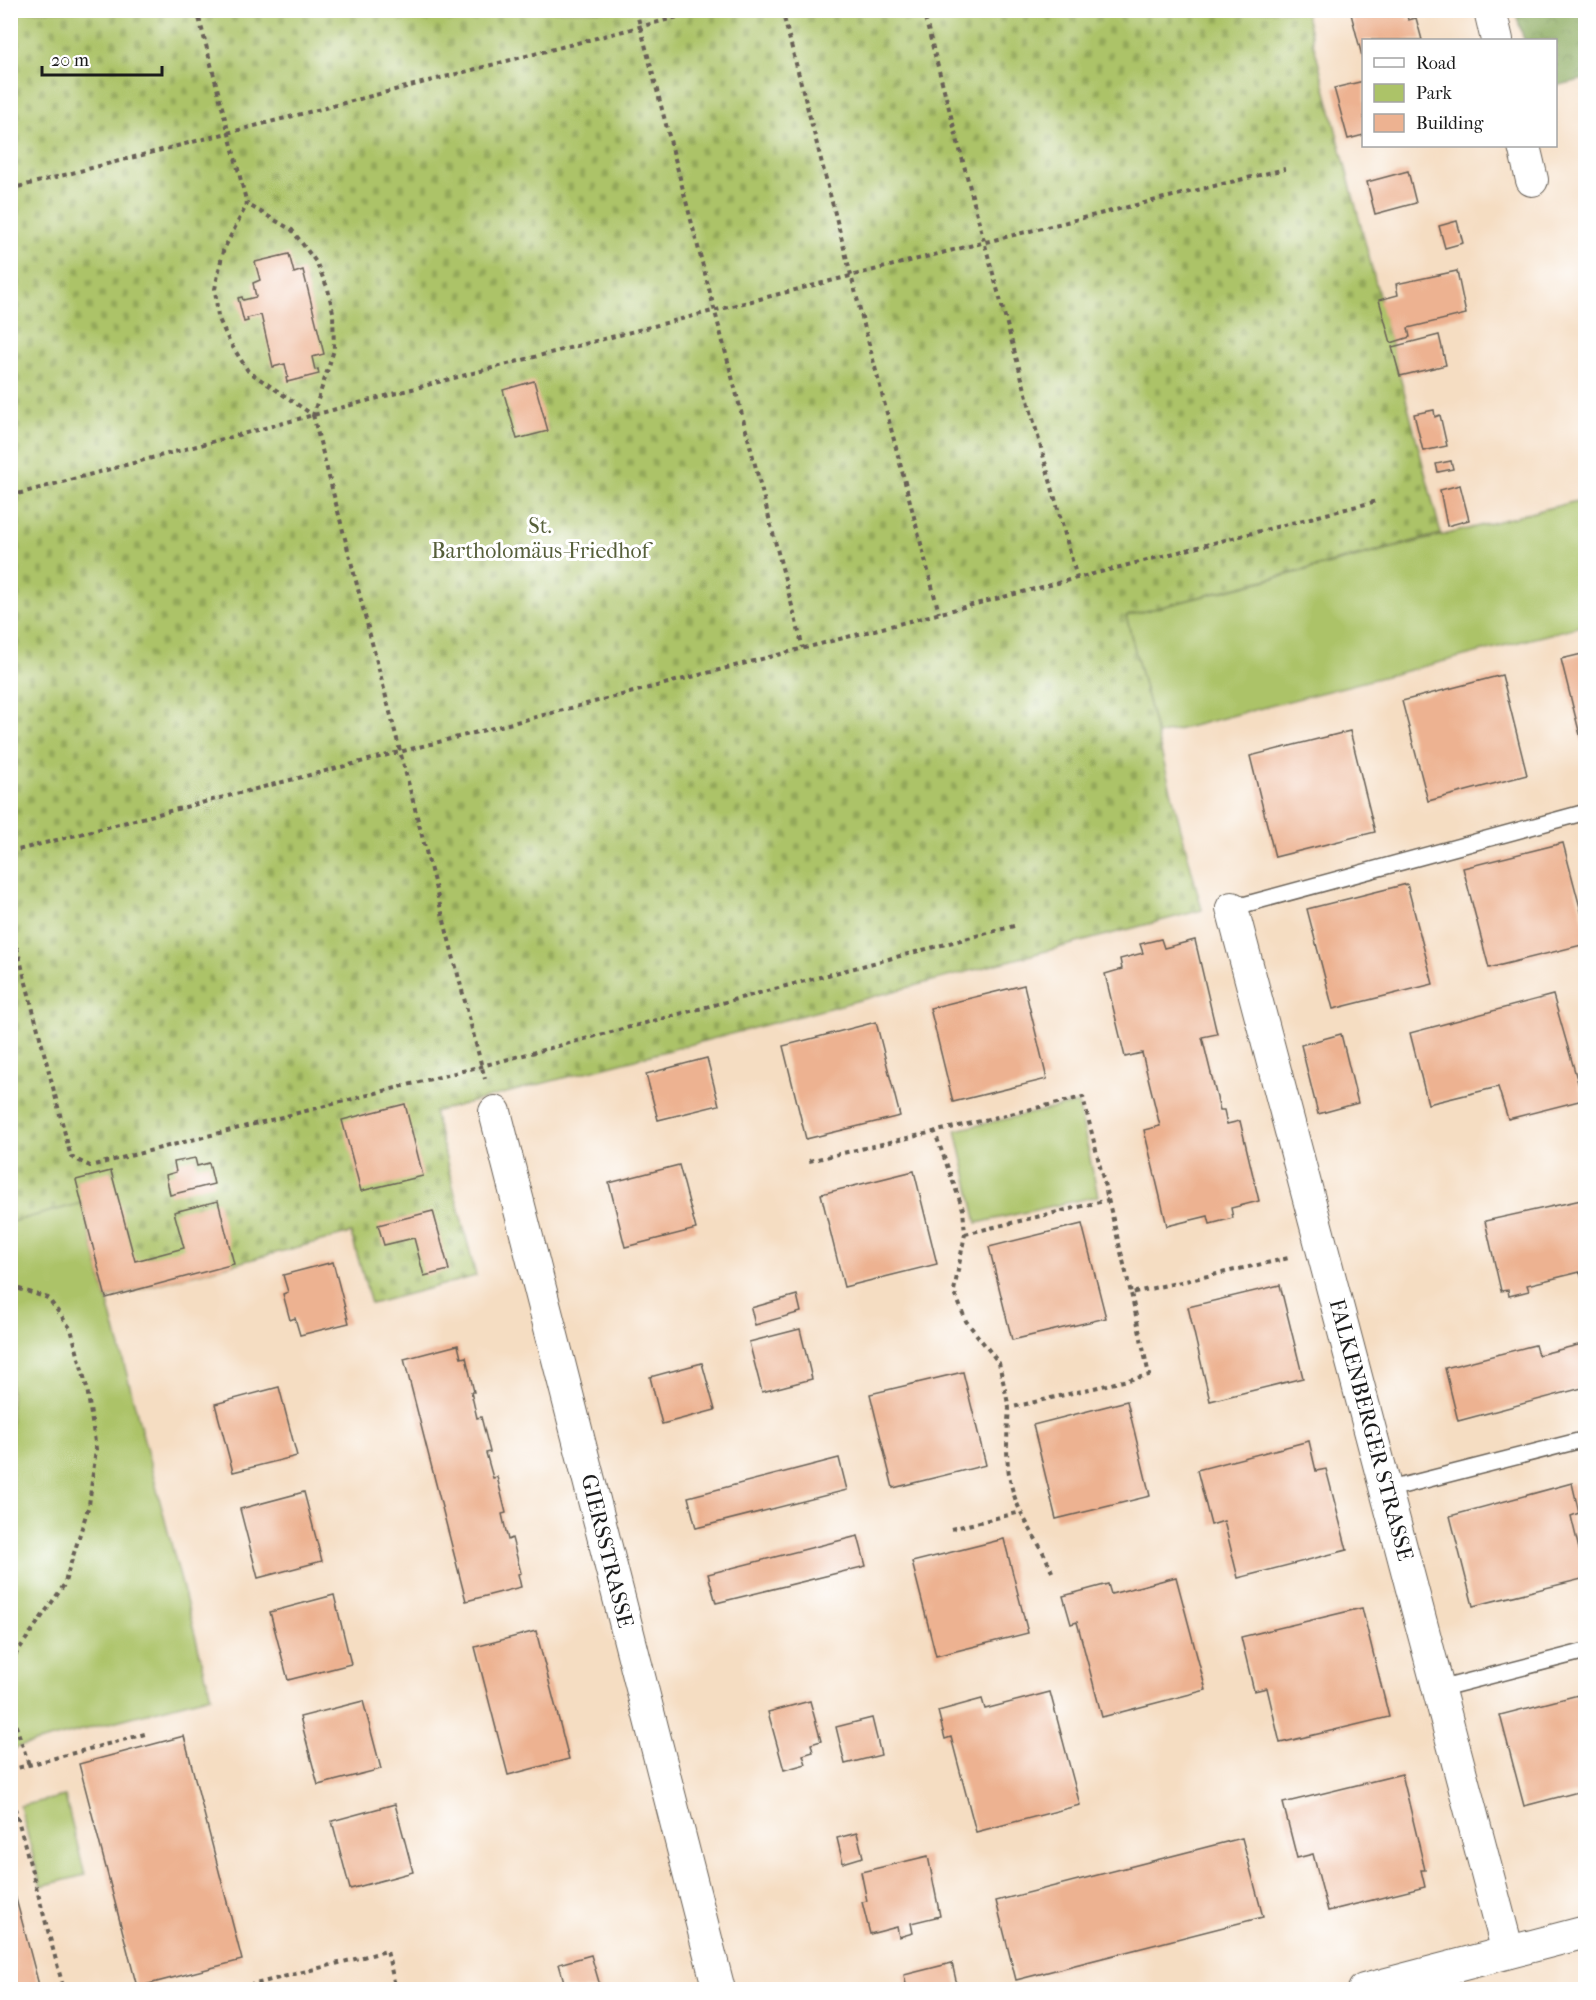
<svg xmlns="http://www.w3.org/2000/svg" width="1596" height="2000" font-family="'IM FELL French Canon',serif">
	<style>
		.green { fill: #acc368; stroke: #647042; stroke-width: 1.5 }
		.forest { fill: url(#forest-crowns); stroke: #52623c; stroke-width: 1.5 }
		.cemetery { fill: url(#cemetery-stones); stroke: #647042; stroke-width: 1.5 }
		.building { fill: #edb291 }
		.lines { fill: none; stroke-linecap: round; stroke-linejoin: round }
		.lane-casing { stroke: #686056; stroke-width: 18 }
		.street-casing { stroke: #686056; stroke-width: 34 }
		.path { stroke: #686056; stroke-width: 4; stroke-dasharray: 4.5 4.5; stroke-linecap: butt }
		.lane { stroke: #fff; stroke-width: 15 }
		.street { stroke: #fff; stroke-width: 32 }
		.labels { text-anchor: middle; dominant-baseline: central; stroke-width: 6; stroke-linejoin: round; paint-order: stroke }
		.park-label { font-size: 22px; fill: #565f3a; stroke: #fff }
		.street-label { font-size: 22px; fill: #1c1c1c; stroke: #fff }
	</style>
	<defs>
		<pattern id="forest-crowns" width="20" height="18" patternUnits="userSpaceOnUse" patternTransform="scale(1.5)"><rect width="20" height="18" fill="#89a95c"/><path d="M2 6a3 3 0 1 1 6 0M12 15a3 3 0 1 1 6 0" fill="none" stroke="#6f894b"/></pattern>
		<pattern id="cemetery-stones" width="16" height="16" patternUnits="userSpaceOnUse" patternTransform="scale(1.5)"><rect width="16" height="16" fill="#acc368"/><path d="M2 7V4a2 2 0 0 1 4 0v3zM10 15v-3a2 2 0 0 1 4 0v3z" fill="#93a75a"/></pattern>
	</defs>
	<rect width="100%" height="100%" fill="#fff"/>
	<filter id="ink" filterUnits="userSpaceOnUse"><feTurbulence type="fractalNoise" baseFrequency=".0167" numOctaves="2"/><feDisplacementMap in="SourceGraphic" scale="12" xChannelSelector="R" yChannelSelector="G"/><feConvolveMatrix kernelMatrix="1 2 1 2 8 2 1 2 1" color-interpolation-filters="sRGB"/></filter>
	<filter id="wash" filterUnits="userSpaceOnUse"><feTurbulence type="fractalNoise" baseFrequency=".008" numOctaves="4" result="noise"/><feDisplacementMap in="SourceGraphic" scale="24" xChannelSelector="R" yChannelSelector="G"/><feGaussianBlur stdDeviation="1.35" result="paint"/><feColorMatrix in="noise" values="0 0 0 0 0 0 0 0 0 0 0 0 0 0 0 0 0 1.4 0 .05"/><feComposite in="paint" operator="in"/></filter>
	<g filter="url(#wash)">
		<rect width="100%" height="100%" fill="#f5ddc2"/>
		<g class="green">
			<path d="M1585 499V625L1157 735 1126 616Z"/>
			<path d="M1078 1103 1098 1196 977 1223 956 1130Z"/>
			<path d="M82 1203 211 1696 11 1749V1222Z"/>
			<path d="M65 1796 85 1875 41 1886 20 1806Z"/>
		</g>
		<path class="forest" d="M1515 11H1585V79L1556 86V40H1524Z"/>
		<path class="cemetery" d="M11 11H1305L1441 534 1126 616 1202 910 434 1112 476 1276 371 1304 351 1233 106 1298 82 1203 11 1222Z"/>
		<g id="blocks">
			<g class="building">
				<path d="M1350 10H1406L1408 20 1416 18 1422 40H1364L1363 60Z"/>
				<path d="M1364 81V135L1348 139 1334 88Z"/>
				<path d="M1408 171 1416 203 1375 214 1367 182Z"/>
				<path d="M1457 221 1463 243 1445 248 1439 226Z"/>
				<path d="M289 254 294 273 303 270 324 354 312 357 315 370 318 369 319 374 287 382 286 378 288 377 285 364 273 367 261 315 247 318 248 321 244 322 238 298 242 297 243 300 256 297 253 283 260 280 255 262Z"/>
				<path d="M1457 271 1466 314 1408 328 1410 337 1391 343 1379 300 1398 295 1396 284Z"/>
				<path d="M1439 335 1446 365 1400 376 1392 347Z"/>
				<path d="M534 381 548 431 517 439 503 390Z"/>
				<path d="M1434 410 1435 417 1440 415 1447 446 1423 451 1414 414Z"/>
				<path d="M1451 461 1453 469 1438 472 1436 464Z"/>
				<path d="M1460 485 1469 520 1447 526 1440 490Z"/>
				<path d="M1586 653V755H1585L1561 659Z"/>
				<path d="M1502 675 1527 775 1428 801 1402 701Z"/>
				<path d="M1350 731 1375 832 1275 857 1250 756Z"/>
				<path d="M1563 843 1586 930V944L1489 968 1463 868Z"/>
				<path d="M1407 884 1433 984 1333 1009 1307 909Z"/>
				<path d="M1161 939 1164 948 1195 940 1217 1034 1202 1037 1220 1110H1224L1227 1124 1240 1121 1259 1201 1231 1208 1233 1218 1210 1224 1208 1216 1167 1226 1144 1130 1160 1126 1142 1053 1125 1057 1105 974 1122 969 1120 959 1143 953 1140 944Z"/>
				<path d="M1024 985 1047 1079 953 1102 930 1008Z"/>
				<path d="M1553 995 1583 1100 1508 1119 1498 1087 1428 1104 1410 1033Z"/>
				<path d="M876 1022 900 1116 806 1139 783 1046Z"/>
				<path d="M1341 1034 1358 1103 1318 1114 1301 1045Z"/>
				<path d="M707 1058 719 1105 658 1120 646 1074Z"/>
				<path d="M405 1104 423 1176 361 1191 342 1120Z"/>
				<path d="M195 1158 197 1166 209 1163 214 1184 170 1195 166 1175 176 1172 174 1162Z"/>
				<path d="M679 1165 696 1229 625 1247 609 1183Z"/>
				<path d="M111 1171 135 1261 184 1248 174 1212 218 1201 234 1264 106 1298 76 1180Z"/>
				<path d="M914 1171 937 1264 844 1287 821 1194Z"/>
				<path d="M1586 1199V1290L1580 1272 1527 1285 1529 1291 1509 1296 1508 1290 1501 1291 1485 1221Z"/>
				<path d="M433 1211 449 1270 424 1276 414 1238 384 1245 378 1225Z"/>
				<path d="M1082 1224 1106 1318 1012 1340 989 1247Z"/>
				<path d="M333 1262 349 1323 300 1335 295 1318 290 1320 283 1294 288 1292 283 1275Z"/>
				<path d="M1280 1285 1303 1378 1210 1401 1188 1307Z"/>
				<path d="M797 1295 801 1312 755 1325 751 1308Z"/>
				<path d="M800 1329 812 1379 762 1392 749 1342Z"/>
				<path d="M1586 1343V1387L1458 1421 1445 1368 1535 1345 1538 1355Z"/>
				<path d="M458 1345 461 1358 466 1357 474 1392H471L477 1418 481 1417 490 1452 486 1453 493 1478 497 1477 506 1513 502 1514 508 1540 512 1538 521 1573 518 1574 521 1587 466 1601 404 1359Z"/>
				<path d="M702 1363 715 1410 662 1424 650 1377Z"/>
				<path d="M963 1372 986 1465 893 1488 870 1394Z"/>
				<path d="M279 1387 297 1456 233 1472 215 1404Z"/>
				<path d="M1127 1401 1150 1496 1056 1519 1033 1425Z"/>
				<path d="M1309 1441 1316 1471 1326 1469 1347 1550 1238 1578 1224 1521 1211 1525 1197 1470Z"/>
				<path d="M839 1458 847 1490 696 1528 688 1497Z"/>
				<path d="M1572 1483 1579 1513 1571 1516 1586 1578 1473 1606 1450 1516Z"/>
				<path d="M304 1492 322 1561 258 1578 240 1509Z"/>
				<path d="M858 1536 866 1566 716 1603 708 1574Z"/>
				<path d="M1004 1539 1028 1633 936 1656 912 1562Z"/>
				<path d="M1176 1577 1206 1690 1102 1717 1077 1622 1071 1624 1063 1596 1108 1584 1111 1594Z"/>
				<path d="M334 1595 351 1664 288 1680 270 1612Z"/>
				<path d="M1362 1608 1389 1717 1280 1743 1267 1688 1254 1691 1241 1637Z"/>
				<path d="M536 1631 569 1759 508 1775 475 1647Z"/>
				<path d="M1050 1692 1080 1805 976 1832 951 1737 945 1739 938 1711 982 1699 985 1709Z"/>
				<path d="M1586 1693V1790L1524 1806 1500 1715Z"/>
				<path d="M363 1701 381 1769 318 1785 300 1717Z"/>
				<path d="M810 1701 821 1741 811 1744 813 1752 803 1755 806 1764 784 1770 768 1712Z"/>
				<path d="M872 1718 881 1755 845 1764 836 1727Z"/>
				<path d="M184 1736 242 1960 137 1987 79 1764Z"/>
				<path d="M1402 1774 1425 1870H1421L1425 1887 1328 1911 1313 1854 1297 1858 1283 1803Z"/>
				<path d="M395 1804 413 1872 350 1889 332 1821Z"/>
				<path d="M857 1833 863 1857 843 1863 837 1838Z"/>
				<path d="M1242 1838 1263 1917 1016 1980 996 1901Z"/>
				<path d="M928 1856 940 1916 911 1923 913 1933 899 1937 897 1927 870 1934 862 1902 867 1901 861 1872Z"/>
				<path d="M10 1880H11L40 1989H10Z"/>
				<path d="M591 1955 601 1989H566L559 1964Z"/>
				<path d="M952 1963 958 1989H907L904 1975Z"/>
			</g>
		</g>
	</g>
	<g filter="url(#ink)">
		<use href="#blocks" fill-opacity="0" stroke="#686056" stroke-width="1.5"/>
		<g class="lines">
			<defs>
				<g id="lane">
					<path d="M1232 908 1586 812"/>
					<path d="M1386 1490 1586 1439"/>
					<path d="M1439 1689 1586 1651"/>
				</g>
				<g id="street">
					<path d="M1490 10 1497 40"/>
					<path d="M1524 146 1532 180"/>
					<path d="M1232 908 1508 1952"/>
					<path d="M495 1112 719 1990"/>
					<path d="M1364 1990 1586 1932"/>
				</g>
			</defs>
			<use href="#lane" class="lane-casing"/>
			<use href="#street" class="street-casing"/>
			<g class="path">
				<path d="M197 10 247 204 223 251 215 289 218 317 229 341 248 371 313 415 334 350 333 312 328 289 316 262 292 230 247 204"/>
				<path d="M636 10 803 648"/>
				<path d="M782 10 939 613"/>
				<path d="M923 10 984 241 1077 578"/>
				<path d="M10 189 705 10"/>
				<path d="M313 415 485 1079"/>
				<path d="M10 496C434 382 858 271 1285 169"/>
				<path d="M10 852 1377 501"/>
				<path d="M10 921 71 1157 90 1166 482 1066 1014 926"/>
				<path d="M934 1130 963 1209 965 1234 954 1291 966 1321 999 1363 1009 1408"/>
				<path d="M809 1161 1083 1097 1131 1293 1289 1258"/>
				<path d="M965 1234 1108 1200"/>
				<path d="M10 1286 48 1298 71 1329 87 1388 96 1449 89 1505 64 1585 15 1655 10 1658"/>
				<path d="M951 1529 1021 1512"/>
				<path d="M1052 1572C1044 1551 1032 1534 1022 1514 1004 1480 1006 1445 1009 1408L1149 1375 1131 1293"/>
				<path d="M10 1708 29 1765"/>
				<path d="M13 1709 11 1684 15 1655"/>
				<path d="M10 1770 145 1734"/>
				<path d="M10 1790 64 1990"/>
				<path d="M231 1990 387 1951 396 1990"/>
			</g>
			<use href="#lane" class="lane"/>
			<use href="#street" class="street"/>
		</g>
	</g>
	<g class="labels">
		<g class="park-label">
			<text x="540" y="526">St.<tspan x="540" dy="25">Bartholomäus-Friedhof</tspan></text>
		</g>
		<g class="street-label">
			<text transform="translate(1371 1430) rotate(75)">FALKENBERGER STRASSE</text>
			<text transform="translate(607 1551) rotate(76)">GIERSSTRASSE</text>
		</g>
	</g>
	<rect width="1596" height="2000" fill="none" stroke="#fff" stroke-width="36"/>
	<rect x="1362" y="39" width="195" height="108" fill="#ffffff" stroke="#a4a4a4" stroke-width="1.5"/>
	<rect x="1374" y="58" width="30" height="9" fill="#ffffff" stroke="#a4a4a4" stroke-width="1.5"/>
	<text x="1416" y="69" font-size="18" fill="#1c1c1c">Road</text>
	<rect x="1374" y="84" width="30" height="18" fill="#acc368" stroke="#a4a4a4" stroke-width="1.5"/>
	<text x="1416" y="99" font-size="18" fill="#1c1c1c">Park</text>
	<rect x="1374" y="114" width="30" height="18" fill="#edb291" stroke="#a4a4a4" stroke-width="1.5"/>
	<text x="1416" y="129" font-size="18" fill="#1c1c1c">Building</text>
	<path d="M42 66v9h120v-9" fill="none" stroke="#1c1c1c" stroke-width="3"/>
	<text x="51" y="66" font-size="18" fill="#1c1c1c" stroke="#ffffff" stroke-width="4.5" paint-order="stroke">20 m</text>
</svg>
